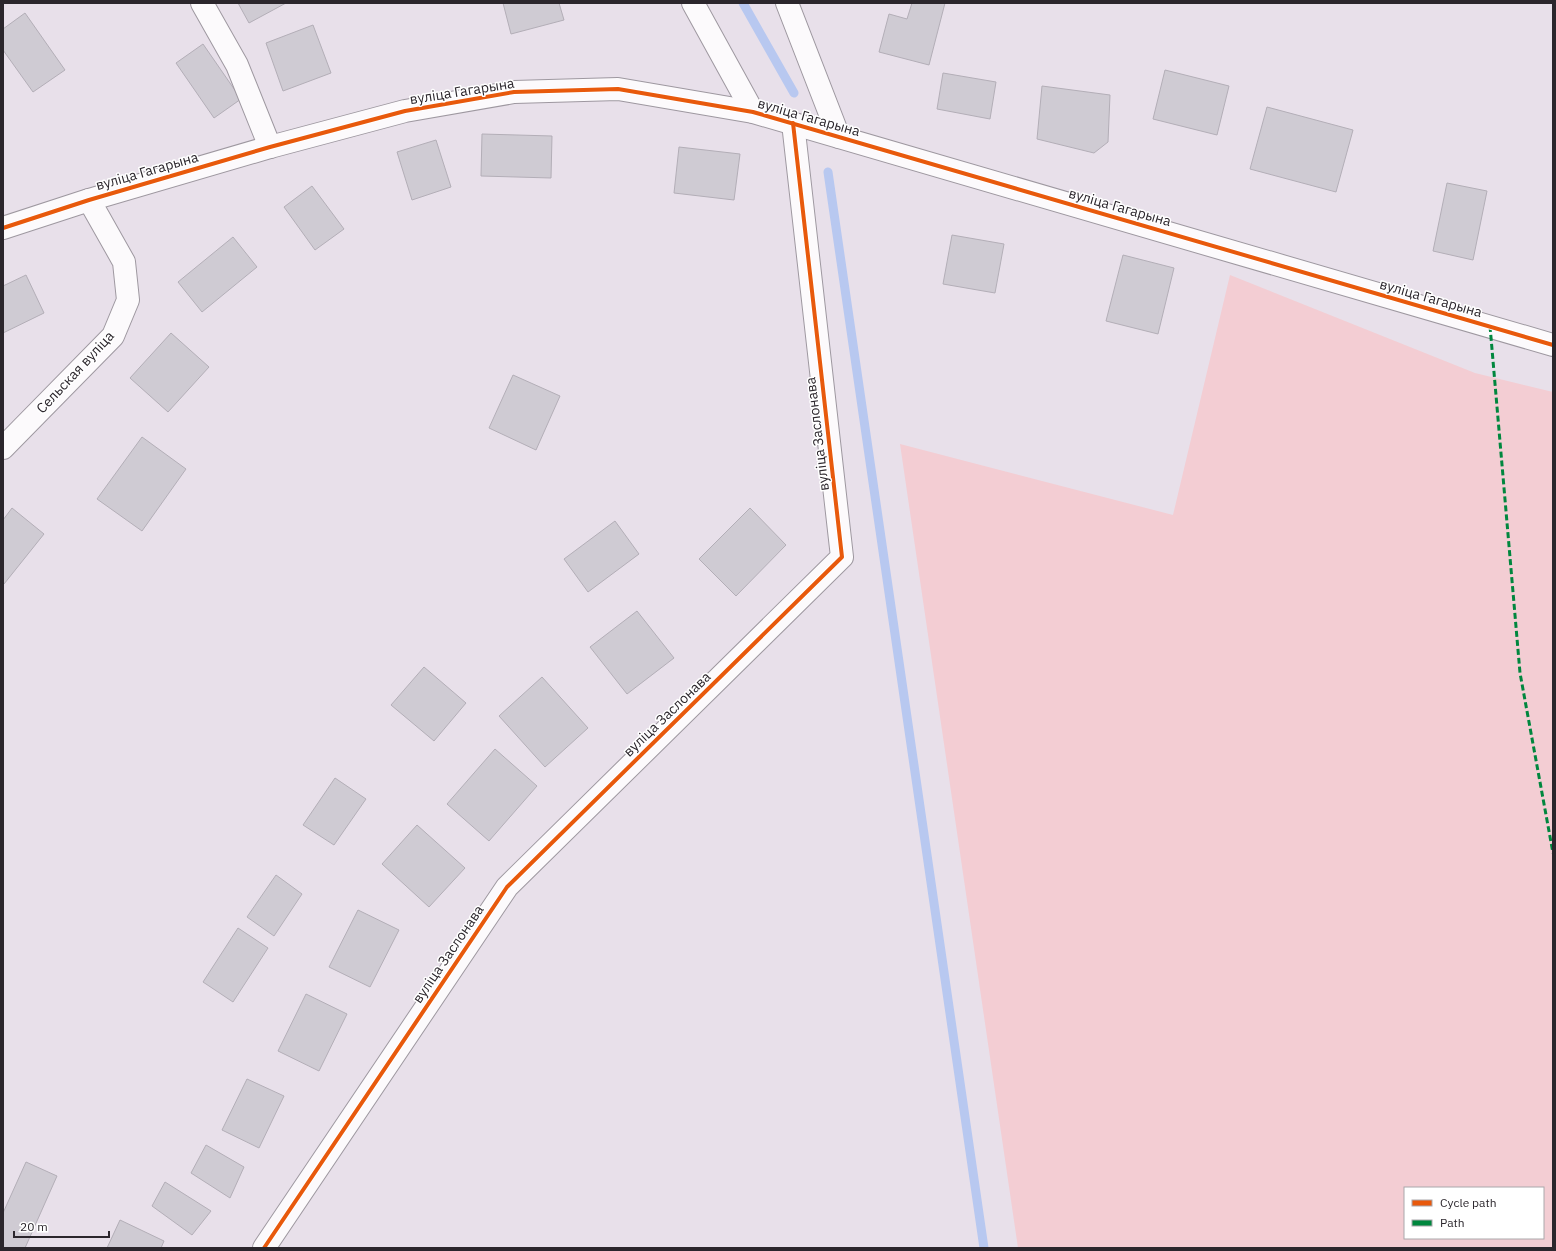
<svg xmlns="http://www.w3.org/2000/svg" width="1556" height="1251" font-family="'IBM Plex Sans',sans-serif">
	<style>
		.green { fill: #f3cdd3; fill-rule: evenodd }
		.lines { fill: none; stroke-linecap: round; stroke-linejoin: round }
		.stream { stroke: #b8c8f0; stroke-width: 9 }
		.building { fill: #cfcbd3; stroke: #b3aeb7 }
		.minor-casing { stroke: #9e98a0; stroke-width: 24 }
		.tertiary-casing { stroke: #9e98a0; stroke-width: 24 }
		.minor { stroke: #fcfafc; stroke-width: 22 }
		.tertiary { stroke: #fcfafc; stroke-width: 22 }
		.quiet { stroke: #00873e; stroke-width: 3; stroke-dasharray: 6 3; stroke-linecap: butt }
		.cycleway-casing { stroke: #fff; stroke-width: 6 }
		.cycleway { stroke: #e8590c; stroke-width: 4 }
		.labels { text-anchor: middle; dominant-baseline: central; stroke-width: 3; stroke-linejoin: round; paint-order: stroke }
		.street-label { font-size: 14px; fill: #2b262c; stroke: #fff }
	</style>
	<rect width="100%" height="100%" fill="#e8e0ea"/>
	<path class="green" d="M1230 275 1475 373 1553 392V1248H1018L900 444 1173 515ZM1405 1188H1543V1238H1405Z"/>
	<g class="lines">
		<g class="stream">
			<path d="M743 3 794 93"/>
			<path d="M828 172 984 1248"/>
		</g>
	</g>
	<g class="building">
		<path d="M238 3H286L249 23Z"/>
		<path d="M503 3H559L564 20 511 34Z"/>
		<path d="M912 3H945L929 65 879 52 889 14 907 19Z"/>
		<path d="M25 13 65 70 33 92 3 50V29Z"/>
		<path d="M313 25 331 73 283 91 266 43Z"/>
		<path d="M203 44 241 99 214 118 176 63Z"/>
		<path d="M1165 70 1229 86 1217 135 1153 119Z"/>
		<path d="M943 73 996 82 990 119 937 109Z"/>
		<path d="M1042 86 1110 95 1108 142 1094 153 1037 139Z"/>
		<path d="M1267 107 1353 130 1336 192 1250 169Z"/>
		<path d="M482 134 552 136 551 178 481 176Z"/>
		<path d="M436 140 451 187 412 200 397 152Z"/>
		<path d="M679 147 740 154 734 200 674 193Z"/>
		<path d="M1447 183 1487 191 1473 260 1433 251Z"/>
		<path d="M312 186 344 229 315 250 284 207Z"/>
		<path d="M952 235 1004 244 995 293 943 284Z"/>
		<path d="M233 237 257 267 202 312 178 282Z"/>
		<path d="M1123 255 1174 268 1158 334 1106 321Z"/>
		<path d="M26 275 44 313 3 333V286Z"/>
		<path d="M171 333 209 367 168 412 130 378Z"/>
		<path d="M513 375 560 396 536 450 489 428Z"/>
		<path d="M142 437 186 469 142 531 97 499Z"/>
		<path d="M12 508 44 534 4 584 3 583V520Z"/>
		<path d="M750 508 786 545 736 596 699 559Z"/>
		<path d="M615 521 639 554 588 592 564 559Z"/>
		<path d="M637 611 674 658 627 694 590 647Z"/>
		<path d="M424 667 466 703 434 741 391 705Z"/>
		<path d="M542 677 588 728 545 767 499 716Z"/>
		<path d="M495 749 537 786 489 841 447 804Z"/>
		<path d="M335 778 366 799 334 845 303 825Z"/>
		<path d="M417 825 465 868 429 907 382 864Z"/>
		<path d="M276 875 302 894 274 936 247 917Z"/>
		<path d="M358 910 399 930 370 987 329 967Z"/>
		<path d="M238 928 268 948 233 1002 203 982Z"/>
		<path d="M306 994 347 1014 319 1071 278 1051Z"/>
		<path d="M247 1079 284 1096 259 1148 222 1130Z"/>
		<path d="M206 1145 244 1167 230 1198 191 1173Z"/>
		<path d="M26 1162 57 1176 25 1248H3V1213Z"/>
		<path d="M165 1182 211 1211 192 1235 152 1206Z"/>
		<path d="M120 1220 164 1241 161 1248H107Z"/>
	</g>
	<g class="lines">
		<defs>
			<g id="minor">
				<path d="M202 3 237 65 270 147"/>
				<path d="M693 3 753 112"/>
				<path d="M787 3 839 137"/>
				<path d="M3 448 113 336 128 300 124 262 89 200"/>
				<path d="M264 1248 507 887 842 557 793 123"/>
			</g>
			<path id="tertiary" d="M3 228 89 200 270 147 405 111 514 92 618 89 753 112 1553 345"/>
		</defs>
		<use href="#minor" class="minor-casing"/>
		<use href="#tertiary" class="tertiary-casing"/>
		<use href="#minor" class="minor"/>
		<use href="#tertiary" class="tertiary"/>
		<path class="quiet" d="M1490 326 1520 673 1553 853"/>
		<defs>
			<g id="cycleway">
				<path d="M3 228 89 200 270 147 405 111 514 92 618 89 753 112 1553 345"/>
				<path d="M264 1248 507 887 842 557 793 123"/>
			</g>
		</defs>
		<use href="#cycleway" class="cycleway-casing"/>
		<use href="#cycleway" class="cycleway"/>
	</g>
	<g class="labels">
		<g class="street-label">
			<text transform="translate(462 91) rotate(-9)">вуліца Гагарына</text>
			<text transform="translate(809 117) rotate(16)">вуліца Гагарына</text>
			<text transform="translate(147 171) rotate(-16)">вуліца Гагарына</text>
			<text transform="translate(1120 207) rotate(16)">вуліца Гагарына</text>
			<text transform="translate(1431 298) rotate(16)">вуліца Гагарына</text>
			<text transform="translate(75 372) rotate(-47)">Сельская вуліца</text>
			<text transform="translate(817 434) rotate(-97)">вуліца Заслонава</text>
			<text transform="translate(667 714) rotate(-44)">вуліца Заслонава</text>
			<text transform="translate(448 954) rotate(-56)">вуліца Заслонава</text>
		</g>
	</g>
	<rect width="1556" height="1251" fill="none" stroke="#2b262c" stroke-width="8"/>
	<rect x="1404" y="1187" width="140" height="52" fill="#ffffff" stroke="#aaa8ab"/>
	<rect x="1412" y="1200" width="20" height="6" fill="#e8590c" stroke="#aaa8ab"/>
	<text x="1440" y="1207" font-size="12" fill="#2b262c">Cycle path</text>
	<rect x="1412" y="1220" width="20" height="6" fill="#00873e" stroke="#aaa8ab"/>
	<text x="1440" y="1227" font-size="12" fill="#2b262c">Path</text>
	<path d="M14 1231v6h95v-6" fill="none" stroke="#2b262c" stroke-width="2"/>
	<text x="20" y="1231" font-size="12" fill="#2b262c" stroke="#ffffff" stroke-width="3" paint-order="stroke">20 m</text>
</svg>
